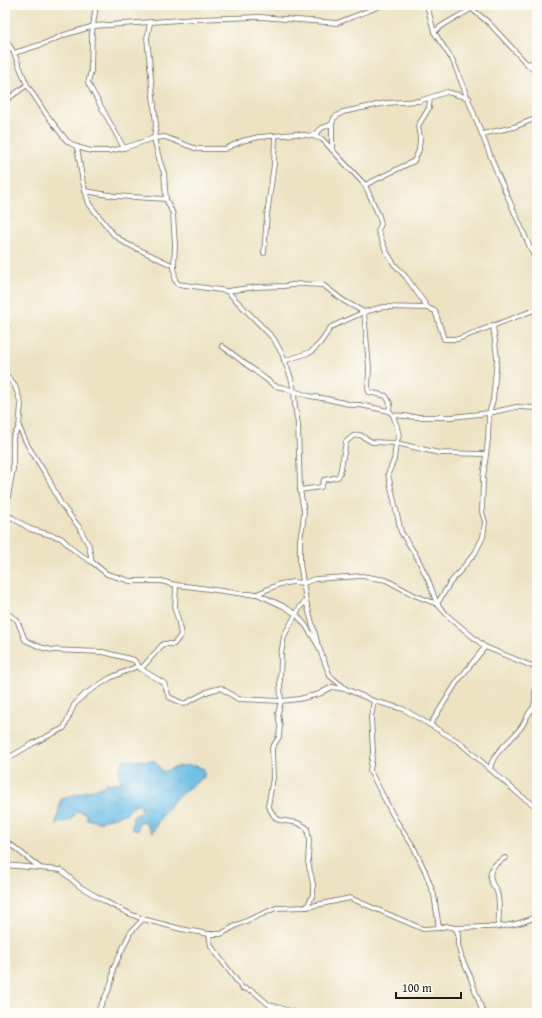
<svg xmlns="http://www.w3.org/2000/svg" width="542" height="1018" font-family="'Gentium Book Plus',serif">
	<style>
		.water { fill: url(#water-ripples); stroke: #426c80 }
		.lines { fill: none; stroke-linecap: round; stroke-linejoin: round }
		.minor-casing { stroke: #656256; stroke-width: 5.5 }
		.minor { stroke: #fff; stroke-width: 4 }
	</style>
	<defs>
		<pattern id="water-ripples" width="26" height="14" patternUnits="userSpaceOnUse"><rect width="26" height="14" fill="#69bde5"/><path d="M2 4q2-2 4 0t4 0M15 11q2-2 4 0t4 0" fill="none" stroke="#5aa2c4"/></pattern>
	</defs>
	<rect width="100%" height="100%" fill="#fdfcf7"/>
	<filter id="ink" filterUnits="userSpaceOnUse"><feTurbulence type="fractalNoise" baseFrequency=".025" numOctaves="2"/><feDisplacementMap in="SourceGraphic" scale="8" xChannelSelector="R" yChannelSelector="G"/><feConvolveMatrix kernelMatrix="1 2 1 2 8 2 1 2 1" color-interpolation-filters="sRGB"/></filter>
	<filter id="wash" filterUnits="userSpaceOnUse"><feTurbulence type="fractalNoise" baseFrequency=".012" numOctaves="4" result="noise"/><feDisplacementMap in="SourceGraphic" scale="16" xChannelSelector="R" yChannelSelector="G"/><feGaussianBlur stdDeviation="0.9" result="paint"/><feColorMatrix in="noise" values="0 0 0 0 0 0 0 0 0 0 0 0 0 0 0 0 0 1.4 0 .05"/><feComposite in="paint" operator="in"/></filter>
	<g filter="url(#wash)">
		<rect width="100%" height="100%" fill="#ede3c3"/>
		<path class="water" d="M123 760 155 761 163 772C177 766 189 762 204 769V777C190 787 175 797 165 811 160 818 156 826 152 833L144 821 138 823V831L132 829 133 816 142 812 140 805 134 806 127 813 99 822 87 819 86 813 77 811 71 820 56 824 61 799 104 786 107 782 108 784 122 782 118 772Z"/>
	</g>
	<g filter="url(#ink)">
		<g class="lines">
			<defs>
				<g id="minor">
					<path d="M96 5 92 33 91 71 88 83 124 148"/>
					<path d="M427 5 434 32 453 61 498 175 537 263"/>
					<path d="M467 5 489 23 526 63 537 64"/>
					<path d="M150 23 147 38 156 125 154 138 160 162 164 173 166 199 173 214 175 245 174 266"/>
					<path d="M434 32C447 20 463 16 476 5"/>
					<path d="M5 38 14 53 27 85 46 114 67 141 77 147 91 151H109L124 148 154 138 165 137 197 149H225L242 141 259 137 296 134 313 136 322 128 332 124 334 118 343 112 386 103 419 101 447 92 469 98"/>
					<path d="M14 53 43 44 64 35 94 26 195 19 260 17 337 23 383 5"/>
					<path d="M527 64 537 73"/>
					<path d="M5 101 27 85"/>
					<path d="M482 134 514 127 537 118"/>
					<path d="M313 136 322 139 365 185 379 216 381 224 378 231 386 251 394 264 406 277 428 308"/>
					<path d="M77 147 83 183 89 204 114 235 125 243 174 266 175 280 178 284 227 291 274 339 282 354 291 378 294 391 295 407 298 424 300 490 304 511 303 523 300 539V563L306 601 317 641"/>
					<path d="M332 149V124"/>
					<path d="M365 185 414 161 419 150 420 138 418 126 429 108 430 98"/>
					<path d="M85 191 115 196 166 199"/>
					<path d="M264 253 267 215 274 164 275 136"/>
					<path d="M227 291 256 287 284 286 300 284 323 285 344 301 364 312 383 307 428 308 435 311 444 339H458L537 309"/>
					<path d="M5 321 7 327 5 330"/>
					<path d="M222 346 275 386 285 388 309 396 327 399 353 405H360L389 411 393 415 415 417H452L489 413 516 407 537 408"/>
					<path d="M284 361 311 352 321 342 331 327 364 312 369 367 368 389 369 392 386 396 390 403 389 411"/>
					<path d="M5 374 15 386 21 404 19 427 28 446 47 476 61 504 79 527 89 546 92 562 107 574 130 581H161L176 585 194 587 244 594H257L283 606 296 614 306 626 318 645 330 676 346 689 374 701 403 709 459 742 521 796 537 807"/>
					<path d="M393 415 397 427 399 436 396 443 394 460 388 474 401 532 417 557 429 582 437 604"/>
					<path d="M300 490 321 487 324 480 338 477 340 473 346 442 353 436 360 435 372 442 396 443 439 453 486 454"/>
					<path d="M5 507 8 497 13 469V437L19 427"/>
					<path d="M5 514 13 518 30 529 61 538 76 552 92 562"/>
					<path d="M257 594 280 584 293 582 304 583 315 579 362 576 386 580 414 595 437 604 449 617 485 647 537 668"/>
					<path d="M306 601 300 607 296 614 284 636 281 654 280 683 281 701 278 713 280 726 279 737 272 748 273 778 268 806 274 816 279 820 298 823 307 828 309 840 308 862 313 884V894L307 907"/>
					<path d="M437 604 450 583 475 553 483 537 485 522 482 512 483 478 488 440 489 413 493 400 497 358 493 325"/>
					<path d="M5 612 17 620 25 640 40 647 52 650 103 652 134 660 141 669 164 683 169 697 184 704 209 691 221 688 238 699 281 701 299 699 319 694 332 687 344 689"/>
					<path d="M537 668 534 707 537 718"/>
					<path d="M374 701 371 717 373 752 370 771 395 819 413 846 425 871 434 895 439 928"/>
					<path d="M430 725 457 682 485 647"/>
					<path d="M5 760 32 744 64 728 74 705 85 694 110 678 138 666 141 669 163 644H174L181 635 178 619 175 610 176 585"/>
					<path d="M490 769C493 751 513 740 522 726 527 718 527 714 534 707"/>
					<path d="M5 840 39 867"/>
					<path d="M5 865 61 870 79 886 106 902 130 914 143 919 181 929 209 934H221L237 925 276 908 307 907 350 898 423 929 439 928 446 926 455 928C483 926 511 930 537 916"/>
					<path d="M498 927C499 916 500 902 497 892 496 888 493 886 492 883 487 870 494 864 505 858"/>
					<path d="M455 928 458 933V945L462 959 470 976 483 1013"/>
					<path d="M209 934 211 946 242 988 253 991 268 1004 296 1013"/>
					<path d="M270 1005 273 1007 275 1013"/>
					<path d="M97 1013 109 989 112 980 113 969 130 933 143 919"/>
				</g>
			</defs>
			<use href="#minor" class="minor-casing"/>
			<use href="#minor" class="minor"/>
		</g>
	</g>
	<rect width="542" height="1018" fill="none" stroke="#fdfcf7" stroke-width="20"/>
	<path d="M396 992v6h65v-6" fill="none" stroke="#1c1c1c" stroke-width="2"/>
	<text x="402" y="992" font-size="12" fill="#1c1c1c" stroke="#fdfcf7" stroke-width="3" paint-order="stroke">100 m</text>
</svg>
